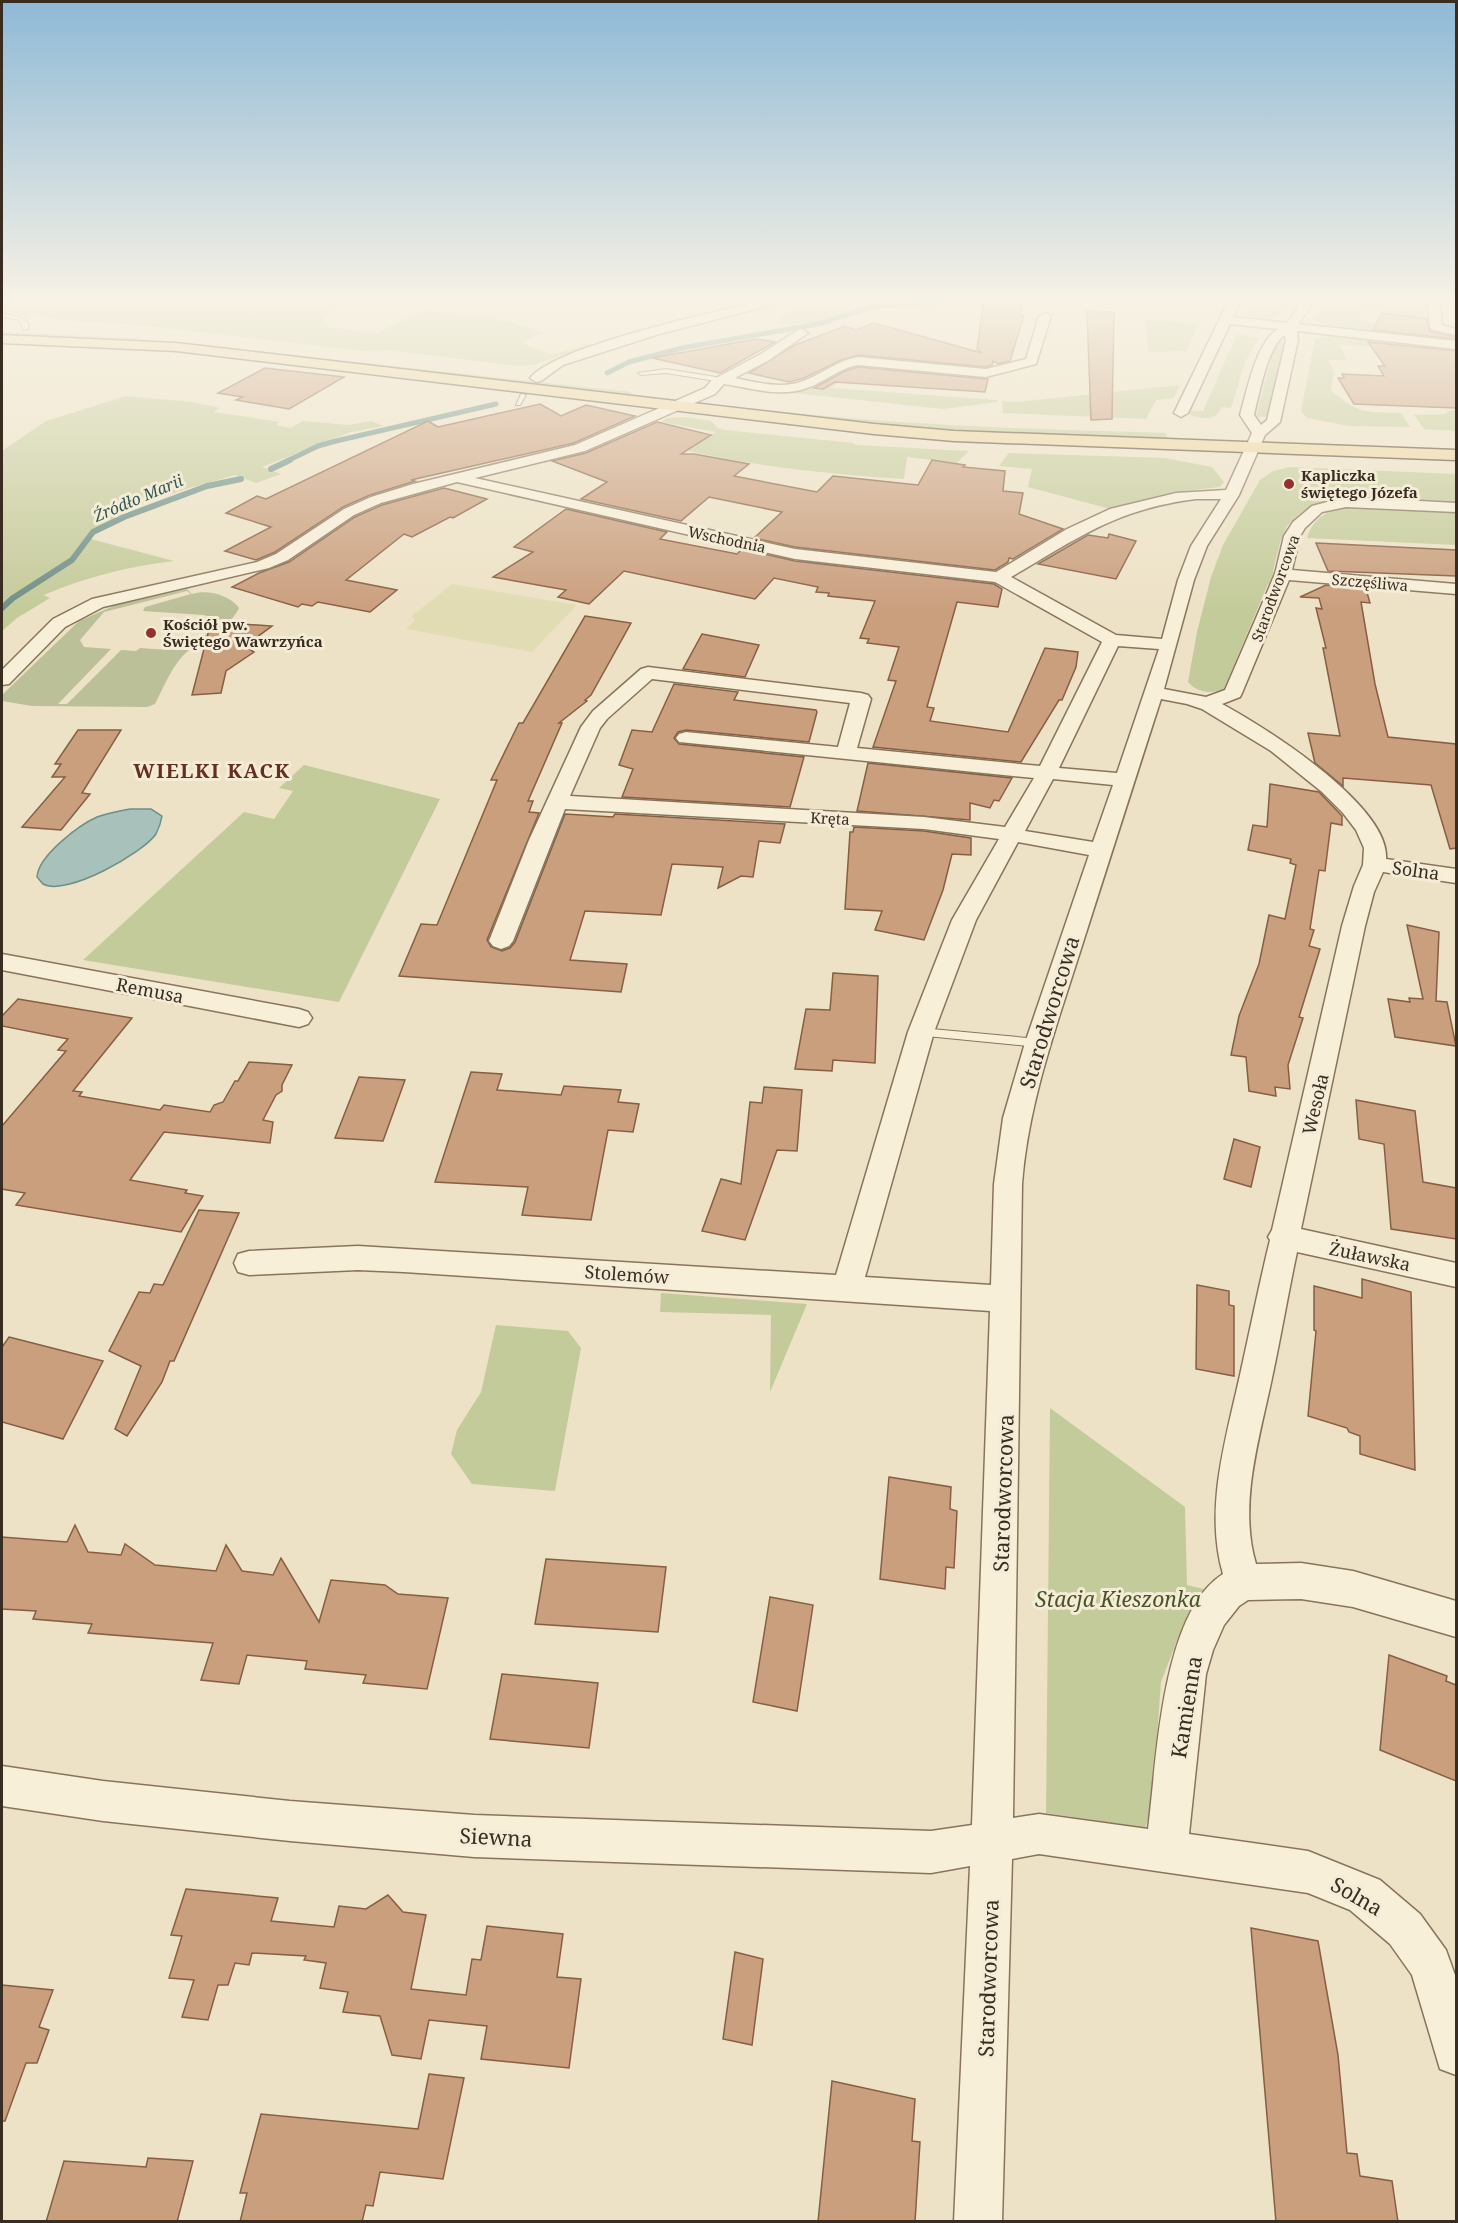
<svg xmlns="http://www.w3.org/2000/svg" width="1458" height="2223" font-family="'Noto Serif',serif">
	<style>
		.farmland { fill: #e2dcb4 }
		.green { fill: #c4cb9a }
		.cemetery { fill: #bbc099; fill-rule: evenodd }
		.water { fill: #a8c1ba; stroke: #6e8f87; stroke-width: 1.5 }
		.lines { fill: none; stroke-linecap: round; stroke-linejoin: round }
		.stream-far1 { stroke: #6e8f87; stroke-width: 5 }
		.stream { stroke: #6e8f87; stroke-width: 6 }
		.building { fill: #ca9f7e; stroke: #865f43; stroke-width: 1.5 }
		.lane-casing { stroke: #88745c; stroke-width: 2 }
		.street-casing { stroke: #88745c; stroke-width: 3 }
		.primary-casing { stroke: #564330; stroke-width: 3 }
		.lane { fill: #f8efd9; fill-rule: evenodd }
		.street { fill: #f8efd9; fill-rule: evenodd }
		.primary { fill: #eed7a0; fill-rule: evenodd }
		.poi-dot { fill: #95302f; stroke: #f4ecd6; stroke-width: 2 }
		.labels { text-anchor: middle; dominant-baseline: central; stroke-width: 6; stroke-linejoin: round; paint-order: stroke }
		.far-poi-label { font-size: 15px; font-weight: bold; fill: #392c20; stroke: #f4ecd6; text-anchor: start }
		.far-street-label { font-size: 15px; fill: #392c20; stroke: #f4ecd6 }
		.far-water-label { font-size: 16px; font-style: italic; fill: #305856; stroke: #f4ecd6 }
		.street-label { font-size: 18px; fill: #392c20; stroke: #f4ecd6 }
		.far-district-label { font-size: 20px; font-weight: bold; letter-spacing: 1.5px; fill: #643021; stroke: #f4ecd6 }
		.near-street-label { font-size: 21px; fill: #392c20; stroke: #f4ecd6 }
		.near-park-label { font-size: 21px; font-style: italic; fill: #485427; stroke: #f4ecd6 }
	</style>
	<rect width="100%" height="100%" fill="#ede2c6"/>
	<path class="farmland" d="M452 584 577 605 532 652 406 629 415 620 412 616Z"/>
	<g class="green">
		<path d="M2 300H352L322 319 328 327 378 333 422 310 492 317 547 333 534 336 521 343 552 354 584 346 581 343 591 346 533 365 519 366 389 350 364 351 139 325 58 320 42 316 43 314 28 315 30 317 27 319 24 316 2 310Z"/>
		<path d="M1253 300H1291L1286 310 1275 318 1237 317H1246Z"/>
		<path d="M1345 300H1431L1425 322 1408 316 1364 309 1357 319 1429 334 1456 337V341C1427 338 1336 335 1315 320L1316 313Z"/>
		<path d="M824 306 848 308C831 324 801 324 779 324L781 317 798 307 817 308Z"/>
		<path d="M1144 319 1199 324 1186 351 1149 352Z"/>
		<path d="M2 332 134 338 632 392 630 394 124 341 2 336Z"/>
		<path d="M1237 334 1259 338 1245 362 1231 408 1222 407C1216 422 1203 419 1190 415L1191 411H1203L1204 409Z"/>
		<path d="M1332 335 1456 348V349L1339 345 1347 360H1328L1334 371 1331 390C1357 414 1366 412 1401 413L1410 427 1349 426 1307 418 1301 411 1315 339Z"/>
		<path d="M1276 340 1286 341 1269 417H1256Z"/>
		<path d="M844 378 831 388 997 400V402L943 409 794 393 814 388 823 389 828 385 818 383H831Z"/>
		<path d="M1180 385 1174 398 1156 400 1146 419 1003 413 1002 401 1016 402Z"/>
		<path d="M126 396 193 402 220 408 214 412 280 422 276 425 290 428 303 421 349 425 371 421 384 426 351 432 262 467 281 474 256 483 235 475 186 489 129 508 87 538 174 561C129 566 86 577 44 595L50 598 17 618 2 631V451L46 421Z"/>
		<path d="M752 408C889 425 1028 429 1166 433L1167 439 929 430 751 411Z"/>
		<path d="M1456 410V431L1424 429 1414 415 1446 414 1448 411Z"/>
		<path d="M685 417 711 421 718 428 725 430 853 443 857 445 969 451 957 463 907 457 904 479C831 474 759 467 688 451L716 432 661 422 667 418Z"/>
		<path d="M1009 453 1165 458 1212 467 1224 482 1220 487 1168 493 1114 510 1028 487 1032 469 999 466Z"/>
		<path d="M1291 467 1456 474V504L1328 500 1299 514 1287 526 1280 542 1273 571 1276 576 1267 586 1224 689C1210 694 1198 693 1188 682L1197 632 1211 577 1223 545 1260 480 1273 471Z"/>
		<path d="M1352 506 1456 510V545L1307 538C1314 515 1331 509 1352 506Z"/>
		<path d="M304 765 440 799 339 1002 83 960 244 812 274 819 293 791 279 788Z"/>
		<path d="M661 1293 807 1304 770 1392 771 1315 660 1312Z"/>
		<path d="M496 1325 568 1331 581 1348 555 1491 472 1484 451 1454 457 1430 481 1392Z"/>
		<path d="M1050 1408 1185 1507 1187 1585 1208 1590 1180 1633 1161 1682 1152 1806 1145 1828 1046 1813Z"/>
	</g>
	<path class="cemetery" d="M187 589 192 594C207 589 230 595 239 608 228 630 206 637 188 651 173 663 164 687 155 704L147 707 32 706 2 701V695L79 621 116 605ZM187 591 191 594 145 607 143 611 204 615 221 621C186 654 187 651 140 648L136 651 121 650 67 704H58L111 649 84 647 80 640 104 612Z"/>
	<path class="water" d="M130 809H151L162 816C161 822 159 828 156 834 143 853 66 897 43 884 41 882 39 879 37 877 38 856 79 825 97 817 108 813 119 811 130 809Z"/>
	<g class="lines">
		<g class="stream-far1">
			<path d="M607 373 629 362 682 348 818 324 875 306 939 303"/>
			<path d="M287 461 318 446 336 441 496 404"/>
		</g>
		<g class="stream">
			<path d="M271 469 290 460"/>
			<path d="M2 608 13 598 72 560 93 532 124 517 207 486 241 479"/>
		</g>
	</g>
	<g class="building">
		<path d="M984 300H1024L1020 315H1024L1010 361 998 364 993 361 992 365 986 367 858 355 841 360 804 378 789 382 749 373 795 345 845 326 856 330 874 323 982 353 977 349Z"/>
		<path d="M1087 311 1114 312 1112 419 1091 420Z"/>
		<path d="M1382 313 1427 319 1430 331 1456 337V339L1373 330Z"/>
		<path d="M756 339 775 342 720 373 652 358Z"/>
		<path d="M1368 342 1456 351V408L1354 404 1338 378H1344L1342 374 1384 376 1378 366H1385Z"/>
		<path d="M858 367 986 379H988L985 392 835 382 823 389 814 388 845 371Z"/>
		<path d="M265 368 344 377 289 409 236 400 243 397 218 393Z"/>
		<path d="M540 404 561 416 586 405 635 416 574 443 411 480 415 481 370 495 343 507 275 552 256 560 225 551 271 527 226 513 257 496 266 499 428 421 438 427Z"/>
		<path d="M657 422 711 435 681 454H694L749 464 734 476 817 492 833 476 918 485 932 460 965 465 963 467 1005 471 1003 491 1023 493 1019 514 1063 529 1013 559 1009 558 1008 562 995 570 795 547 754 538 782 512 709 497 681 521 581 499 607 482 552 461 586 453Z"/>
		<path d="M444 488 487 499 453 518 450 517 412 537 404 534 346 580 397 590 370 612 318 602 312 606 302 604 298 607 232 587 259 573 289 562 355 517 382 505Z"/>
		<path d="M566 509 667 532 660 539 737 554 742 549 795 561 994 584 1002 589 998 607 957 602 927 707 934 708 930 721 1008 732 1045 648 1078 652 1076 667 1062 700H1059L1021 762 873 747 896 681 888 680 899 647 867 643 869 639 860 638 875 601 828 596 829 593 816 592 818 587 774 578 755 599 624 571 589 604 558 597 566 590 493 577 533 552 514 547Z"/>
		<path d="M1109 534 1136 541 1116 579 1038 564 1088 535 1108 538Z"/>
		<path d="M1316 543 1456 550V576L1328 571Z"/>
		<path d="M1326 585 1366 589 1370 603 1361 602 1375 684 1388 737 1456 744V848L1450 849 1431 785 1343 778V786L1315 763 1308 733 1340 736 1323 648H1326L1316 608 1322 609 1319 598 1300 597Z"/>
		<path d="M585 616 631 623 591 695 585 700 587 701 559 723H562L528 801H533L529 812 539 813 487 940 491 947 502 951 510 948 515 942 565 814 613 817 615 814 785 824 780 843 759 841 753 877 741 876 718 888 723 867 672 864 661 915 585 911 570 960 627 964 621 992 399 976 421 924 437 925 497 780H491L519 723H523Z"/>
		<path d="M211 622 272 626 249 643 256 644 249 649 254 652 226 671 221 693 192 695Z"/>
		<path d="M702 634 759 645 745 677 683 669Z"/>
		<path d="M674 684 738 692 734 700 816 710 817 712 809 742 686 730 678 732 674 738 679 744 804 757 790 807 622 797 633 769 619 765 632 730 652 732Z"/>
		<path d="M78 730H121L82 793 90 794 61 830 22 827 65 777H52L61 764H55Z"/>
		<path d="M868 763 1012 778 999 801 994 800 990 808 970 803V820L857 811Z"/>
		<path d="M1270 784 1319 792 1342 816V825L1331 823 1325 871 1319 870 1310 929 1314 930 1309 946 1320 949 1299 1017 1303 1018 1288 1065 1290 1089 1275 1087 1276 1096 1249 1091 1246 1057 1231 1055 1239 1016 1259 964 1269 915 1285 919 1296 865 1290 863 1291 859 1248 850 1253 825 1267 827Z"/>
		<path d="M854 827 924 831 971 838V855L952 854 943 890 924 940 875 930 882 911 845 909 850 832H853Z"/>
		<path d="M1407 925 1439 932 1436 1001 1447 1002 1456 1046 1395 1037 1388 999 1410 1002 1409 998 1423 999Z"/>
		<path d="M833 973 878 976 875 1063 833 1060 832 1071 795 1069 806 1009 830 1010Z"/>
		<path d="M18 999 132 1018 73 1091 82 1092 79 1096 160 1110 164 1105 210 1112 214 1105 223 1102 235 1081H238L249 1062 292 1065 282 1085V1091L276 1095 263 1120 273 1122 270 1143 164 1132 130 1180 187 1190 185 1193 203 1196 181 1232 16 1205 25 1193 2 1189V1126L66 1051 58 1050 68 1039 2 1026V1016Z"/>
		<path d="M471 1072 502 1074 497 1090 561 1095 564 1086 621 1090 618 1102 639 1104 633 1132 608 1130 591 1220 522 1215 528 1187 435 1182Z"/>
		<path d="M359 1077 405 1080 383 1141 335 1138Z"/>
		<path d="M764 1087 802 1090 797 1151 777 1150 745 1240 702 1231 721 1179 741 1184 750 1102 762 1103Z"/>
		<path d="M1356 1100 1415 1111 1423 1182 1456 1188V1239L1391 1229 1384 1144 1359 1139Z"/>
		<path d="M1234 1139 1260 1147 1251 1187 1224 1179Z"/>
		<path d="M199 1210 239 1213 174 1361H170L162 1382 127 1436 115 1429 141 1366 109 1351 139 1292 150 1293 154 1284 163 1285Z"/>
		<path d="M1362 1279 1411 1292 1415 1470 1360 1454V1436L1349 1432 1347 1428 1308 1416 1316 1331 1314 1330V1286L1362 1298Z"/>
		<path d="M1197 1285 1229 1291V1305L1234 1306V1376L1196 1369Z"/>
		<path d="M9 1337 103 1361 63 1439 2 1422V1347Z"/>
		<path d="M889 1477 951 1487 950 1509 957 1511 954 1568 946 1567 945 1589 880 1579Z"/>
		<path d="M75 1525 88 1552 121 1555 125 1544 155 1565 216 1571 226 1545 242 1571 273 1575 281 1558 319 1622 331 1580 385 1585 398 1594 448 1598 427 1689 363 1683 366 1675 305 1669 307 1661 247 1655 239 1684 201 1680 213 1643 88 1633 92 1624 33 1619 36 1611 2 1609V1537L67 1542Z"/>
		<path d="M546 1559 666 1567 658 1632 535 1624Z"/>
		<path d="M770 1597 813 1605 797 1711 753 1702Z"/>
		<path d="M1389 1655 1447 1676 1446 1681 1456 1685V1781L1380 1750Z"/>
		<path d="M502 1674 598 1683 589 1748 490 1739Z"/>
		<path d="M186 1889 278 1898 271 1921 334 1927 339 1906 366 1909 388 1895 403 1912 426 1915 411 1989 466 1995 472 1959 481 1960 487 1926 563 1934 557 1977 581 1979 569 2068 481 2059 487 2026 429 2020 421 2059 392 2055 380 2016 343 2012 348 1992 320 1988 326 1963 304 1960 306 1956 252 1953 249 1965 235 1963 228 1985H218L208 2020 182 2017 194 1980 169 1978 182 1936 171 1935Z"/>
		<path d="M1251 1928 1318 1941 1338 2055 1347 2153 1357 2154 1360 2176 1392 2181 1398 2222H1276Z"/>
		<path d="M735 1952 763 1959 752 2045 723 2039Z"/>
		<path d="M2 1985 53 1990 39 2027 49 2030 37 2063H26L5 2121H2Z"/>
		<path d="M429 2074 464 2078 443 2179 380 2172 373 2206 366 2205 362 2222H240L247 2193H240L261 2114 418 2129Z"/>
		<path d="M832 2081 915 2099 912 2141 920 2142 915 2222H818Z"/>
		<path d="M148 2158 193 2161 177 2222H46L64 2161 146 2167Z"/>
	</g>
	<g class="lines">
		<defs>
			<g id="lane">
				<path d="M2 313 20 317 28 323V329L23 330 22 324 16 319 2 317Z"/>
				<path d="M666 369 722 378 725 380 722 382 666 373 641 375 638 373Z"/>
				<path d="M521 394 526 395 520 405H516Z"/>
				<path d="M921 1028 1038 1039 1044 1043 1038 1047 916 1035 915 1032Z"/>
			</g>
			<g id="street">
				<path d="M765 300H785L783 302 656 335 563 365 541 381 536 382 530 378C558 345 716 312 765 300Z"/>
				<path d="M1229 300H1241L1233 317 1287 323 1298 307V300H1310V307L1298 324 1456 341V349L1297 331 1298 340 1280 422 1265 435 1239 495 1207 546 1194 580 1164 689 1206 697 1225 690 1275 574 1284 536 1293 522 1312 506 1346 497 1456 503V512L1346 507 1322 512 1305 528 1300 536 1292 570 1456 584V594L1289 580 1242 693 1240 697 1222 704C1265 727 1390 806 1386 859L1456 869V883L1383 872 1374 892 1365 926 1301 1229 1456 1263V1287L1297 1252C1288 1294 1281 1336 1272 1378 1260 1436 1238 1505 1256 1564L1301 1563 1353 1571 1456 1601V1637L1353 1607 1301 1599 1248 1600 1239 1606 1224 1625 1213 1650 1206 1674 1189 1834 1308 1851 1380 1880 1420 1914 1446 1950 1456 1978V2075L1440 2069 1412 1975 1390 1944 1350 1910 1308 1893 1039 1854 1012 1859 1002 2222H954L970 1866 931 1873 474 1857 290 1841 103 1821 2 1806V1766L103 1781 290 1801 474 1815 931 1831 972 1825 990 1311 404 1272 358 1270 249 1275 238 1272 234 1263 238 1254 249 1251 358 1246 836 1275 908 1032 952 920 999 839 924 829 565 809 513 941 509 946 501 949 493 946 489 941 529 840 581 727 593 711 641 669 648 667 861 693 868 695 871 699 857 748 1040 766 1102 642 995 582 795 559 457 482 381 503 354 515 288 560 269 568 103 607 65 627 9 684 2 685V670L53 619 92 599 257 562 276 554 344 509 371 497 413 484 575 445 705 388 712 380 761 354 798 330 802 329 808 333 769 360 735 378C755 382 777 388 797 383 819 377 835 361 858 357L986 369 1026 359 1039 316 1045 313 1051 316 1036 364 986 377 858 365C839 368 825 382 807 388 781 398 751 388 724 384L715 394 585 451 475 478 795 549 996 572 1067 529 1110 509 1176 493 1226 490 1252 433 1240 415C1247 391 1256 342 1278 329L1230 324 1188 413 1181 417 1174 413ZM1285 335 1286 340 1267 420 1261 425 1254 415C1259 395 1268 345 1285 335ZM1196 499H1221L1191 546 1178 580 1162 639 1116 635 1011 577C1078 538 1116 509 1196 499ZM1118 646 1159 649 1117 773 1059 768ZM652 679 850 703 838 747 686 732 679 734 676 738 679 742 1034 778 1005 827 924 817 570 796 600 728 607 719ZM1161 699 1187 704 1202 709 1271 751 1322 792 1343 813 1356 830 1364 848 1363 865 1354 886 1342 926 1272 1230 1268 1237 1270 1240C1259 1285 1250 1330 1240 1375 1226 1439 1204 1509 1223 1574 1161 1613 1157 1761 1148 1829L1039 1814 1013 1818 1022 1184C1028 1105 1055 1030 1079 955 1106 870 1133 785 1161 699ZM1053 779 1113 785 1093 842 1025 831ZM1018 842 1089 855 1025 1043 1003 1118 994 1184 991 1285 865 1277 934 1032 976 920Z"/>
				<path d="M1434 303 1440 306 1442 325 1456 329V335L1432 330 1430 327 1428 306Z"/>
				<path d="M2 954 299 1009 308 1012 312 1018 308 1024 299 1027 2 970Z"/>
			</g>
			<path id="primary" d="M2 335 176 343 874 424 954 431 1456 450V460L954 441 874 434 176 351 2 343Z"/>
		</defs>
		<use href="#lane" class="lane-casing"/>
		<use href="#street" class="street-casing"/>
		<use href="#primary" class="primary-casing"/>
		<use href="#lane" class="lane"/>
		<use href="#street" class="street"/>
		<use href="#primary" class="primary"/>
	</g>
	<linearGradient id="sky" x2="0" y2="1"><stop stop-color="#8eb9d6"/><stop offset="0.49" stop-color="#f7f2e5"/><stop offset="1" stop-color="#f7f2e5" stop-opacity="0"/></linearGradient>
	<rect width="1458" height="611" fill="url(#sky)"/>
	<g class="poi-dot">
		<circle cx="1289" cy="484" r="6"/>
		<circle cx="151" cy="633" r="6"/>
	</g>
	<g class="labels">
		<g class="far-poi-label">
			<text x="1301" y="475">Kapliczka<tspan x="1301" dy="17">świętego Józefa</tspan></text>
			<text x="163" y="624">Kościół pw.<tspan x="163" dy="17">Świętego Wawrzyńca</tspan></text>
		</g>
		<g class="far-street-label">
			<text transform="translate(727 539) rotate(12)">Wschodnia</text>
			<text transform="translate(1370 582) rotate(5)">Szczęśliwa</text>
			<text transform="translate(1275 588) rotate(-70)">Starodworcowa</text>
			<text transform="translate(830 818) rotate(3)">Kręta</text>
		</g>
		<g class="far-water-label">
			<text transform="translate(138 498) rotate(-23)">Źródło Marii</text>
		</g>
		<g class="street-label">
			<text transform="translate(1416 870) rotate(8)">Solna</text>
			<text transform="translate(150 990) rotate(11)">Remusa</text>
			<text transform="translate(1315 1104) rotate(-77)">Wesoła</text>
			<text transform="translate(1370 1256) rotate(12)">Żuławska</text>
			<text transform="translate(627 1274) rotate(4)">Stolemów</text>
		</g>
		<g class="far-district-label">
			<text x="212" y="770">WIELKI KACK</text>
		</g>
		<g class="near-street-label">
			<text transform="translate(1049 1012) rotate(-73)">Starodworcowa</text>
			<text transform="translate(1003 1493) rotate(-88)">Starodworcowa</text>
			<text transform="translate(1186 1707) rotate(-81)">Kamienna</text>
			<text transform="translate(496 1837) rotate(3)">Siewna</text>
			<text transform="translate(1357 1896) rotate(30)">Solna</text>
			<text transform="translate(988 1978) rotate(-88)">Starodworcowa</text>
		</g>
		<g class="near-park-label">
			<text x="1118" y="1599">Stacja Kieszonka</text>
		</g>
	</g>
	<rect width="1458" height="2223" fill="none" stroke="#392c20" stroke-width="6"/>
</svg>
